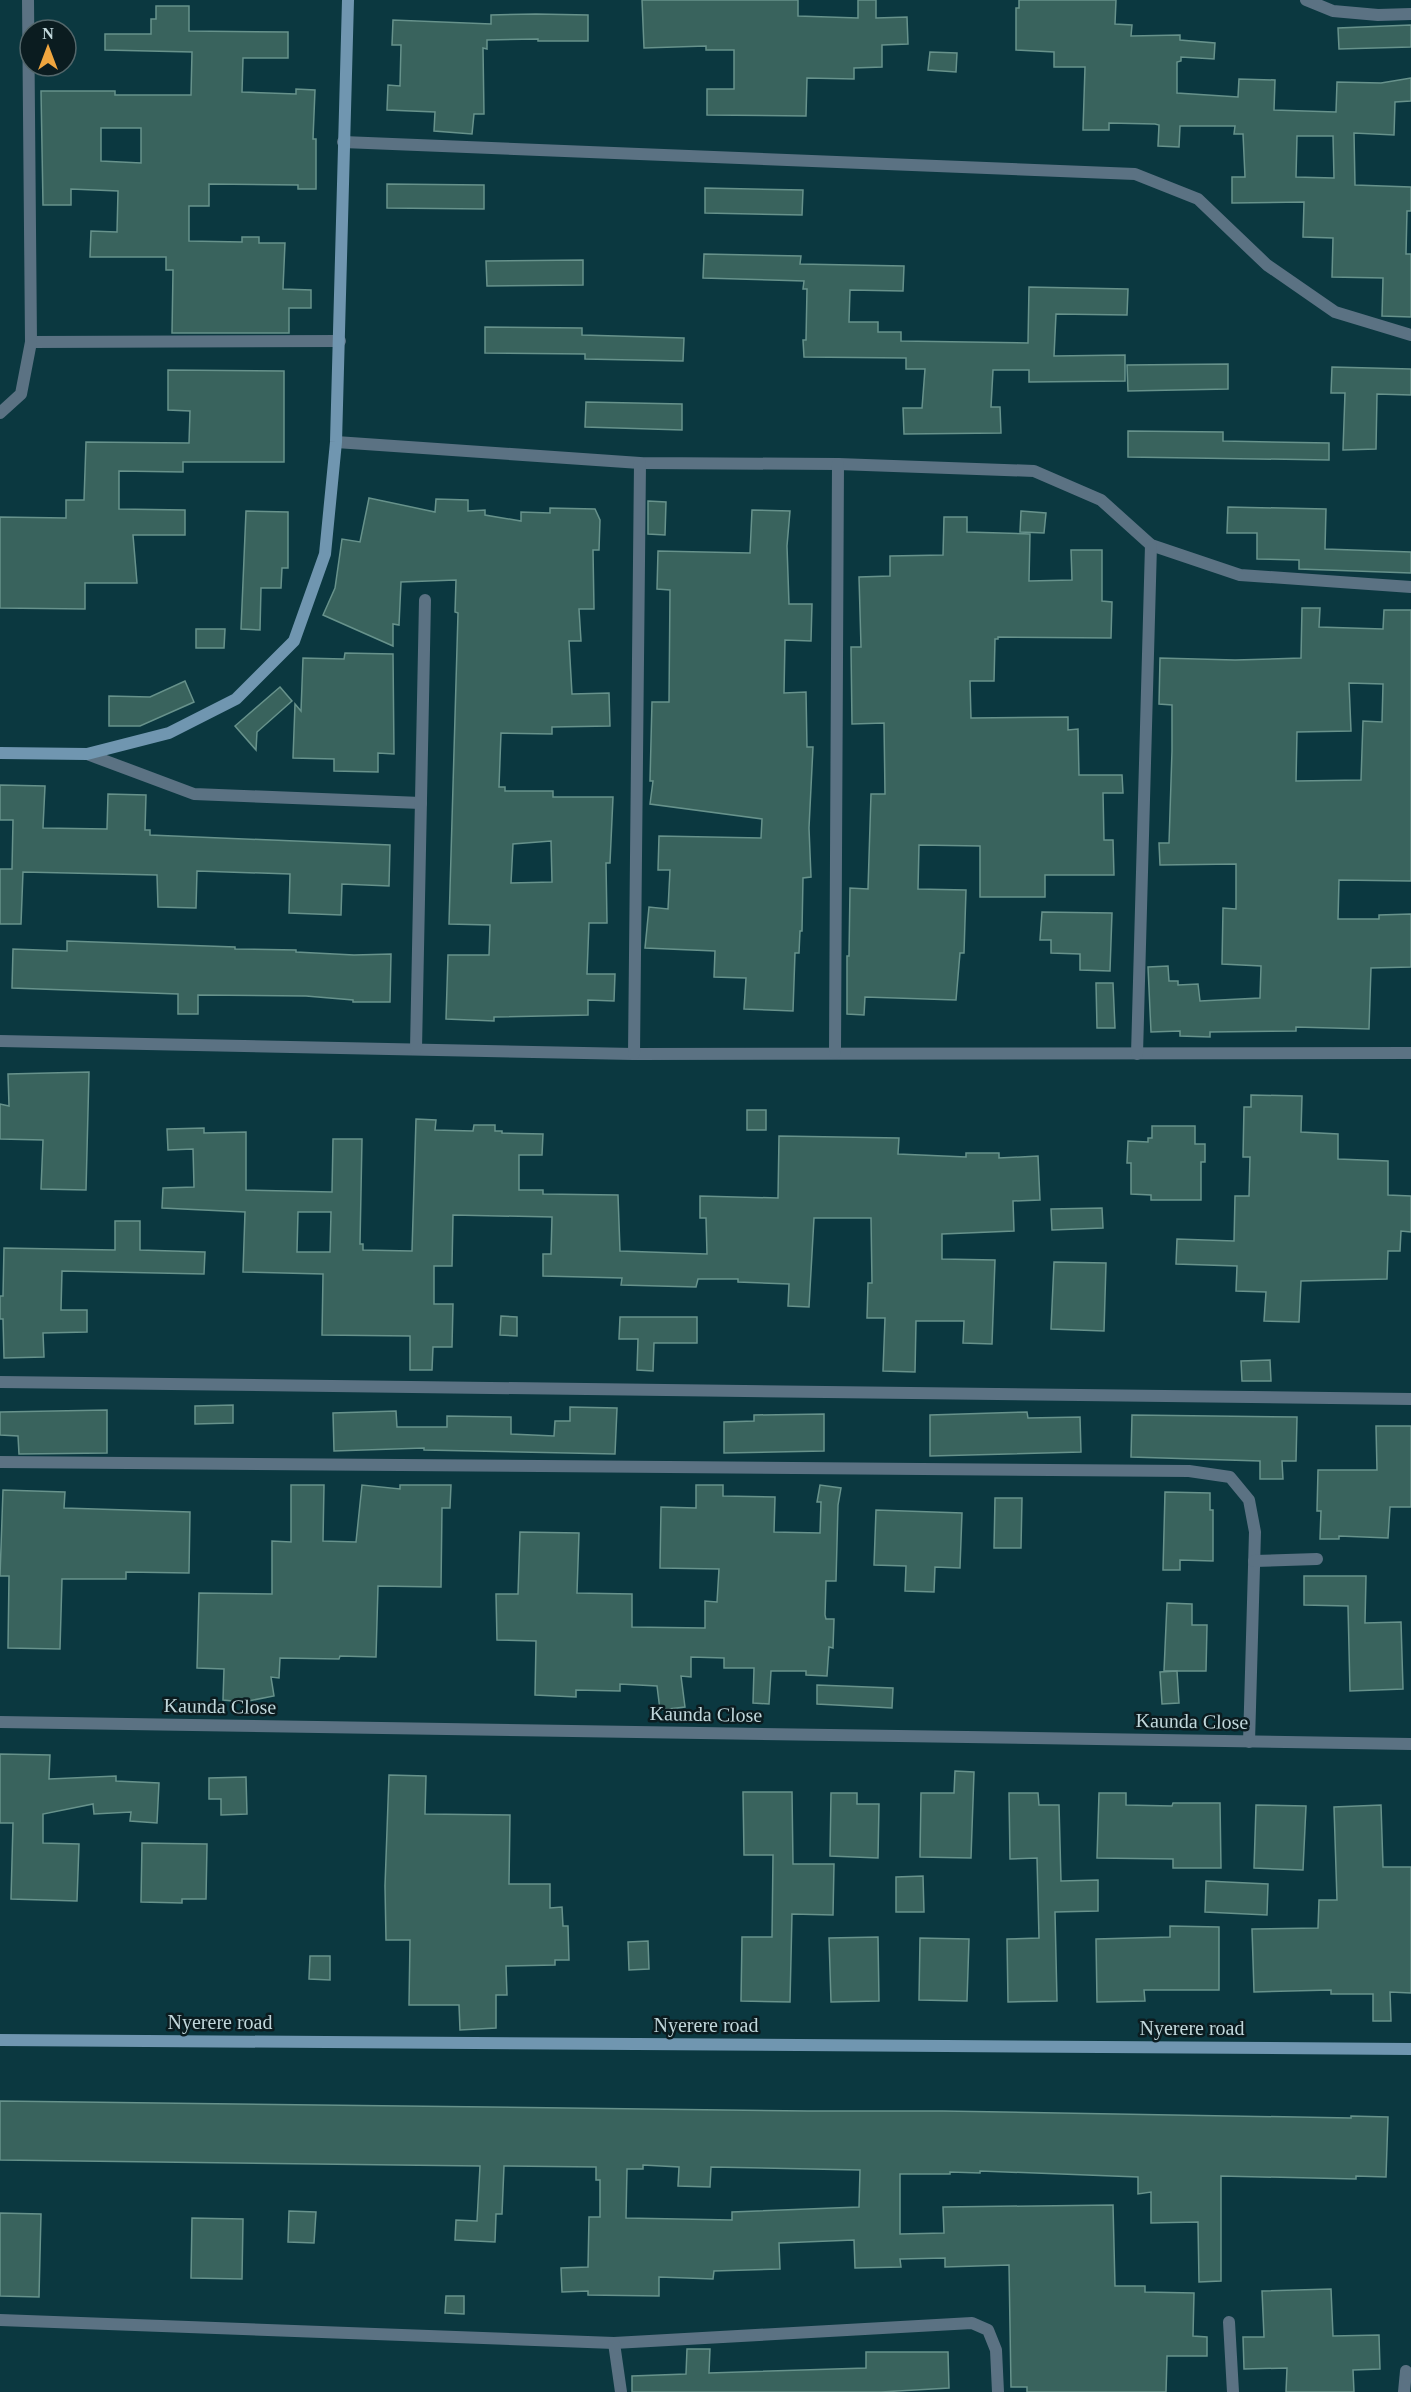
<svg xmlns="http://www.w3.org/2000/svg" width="1411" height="2392" font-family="'Times New Roman',serif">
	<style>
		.building { fill: #39635d; stroke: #67928b; stroke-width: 1.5; fill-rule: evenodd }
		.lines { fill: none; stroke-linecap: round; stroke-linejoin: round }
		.street { stroke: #5b7283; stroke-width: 12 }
		.secondary { stroke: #7096b0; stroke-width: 12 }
		.labels { text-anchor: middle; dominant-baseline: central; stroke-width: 5; stroke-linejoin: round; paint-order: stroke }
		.street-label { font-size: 20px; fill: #c1d7db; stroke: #0b1c20 }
	</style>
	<rect width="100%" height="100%" fill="#0b3840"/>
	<g class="building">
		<path d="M642 0H798V16L858 18V0H876V18L907 17 908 44 882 45V67L854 68V79L807 78 806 116 707 115V89H734V50H706V46L644 48Z"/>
		<path d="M1019 0H1116L1115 24 1132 25 1131 36 1180 35V40L1215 43 1214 59 1181 57V61L1177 62V93L1238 97 1239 79 1275 80 1274 110 1336 112 1337 82 1381 83 1411 78V101L1395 102 1394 135 1354 133 1355 185 1411 187V211H1407L1406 254H1411V317L1382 316 1383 278 1332 277 1333 238 1303 237 1304 202 1232 203V177H1245L1243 134H1234L1235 126H1180L1179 147 1158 146 1159 125 1155 124 1109 123V130H1083L1085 67H1054V52L1016 50V8H1019ZM1297 136H1333L1334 178 1296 177Z"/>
		<path d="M156 6H189V31L288 32V58H243L242 92 296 94V89L315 90 313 139H316V189H298V185L209 184V206H189V241L242 242V237H259V243H285L283 289 311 290V308H289V333H172L173 270H166V257H90L91 231 117 232 118 191 71 189V205H43L41 91H115V95H191L192 52 105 50V34H151V19H156ZM101 128H141V163L101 161Z"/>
		<path d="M536 14 588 15V41H538V39L487 40V49L483 48 484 114H474L472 134 434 131 435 112 387 110 388 85 400 86 401 45H392L393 20 491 24V15Z"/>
		<path d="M1411 25V47L1339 49 1338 28Z"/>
		<path d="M930 52 957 53 956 72 928 70Z"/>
		<path d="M387 184 484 185V209L387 208Z"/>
		<path d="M705 188 803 190 802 215 705 213Z"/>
		<path d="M704 254 801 256 800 264 904 266 903 291 850 290 849 322H878V332H901V341L1028 343 1029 287 1128 289 1127 315 1056 314 1054 356 1125 355V381L1029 382V370H993L991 407H1000L1001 433 904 434 903 408H922L925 369H906V358L804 357 803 340H806L807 289H803L804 281 703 278Z"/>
		<path d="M583 260V285L487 286 486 261Z"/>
		<path d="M485 327 582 328V335L684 338 683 361 585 359V354L485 353Z"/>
		<path d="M1228 364V389L1128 391 1127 365Z"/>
		<path d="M1332 367 1411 369V395L1377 394 1376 449 1343 450 1345 393H1331Z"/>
		<path d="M168 370 284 371V462H183V472L119 471V509L185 510V535H133L137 583H85V609L0 608V517L66 518V500H84L86 442 189 443 190 411 168 410Z"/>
		<path d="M586 402 682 404V430L585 427Z"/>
		<path d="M1128 431 1223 432V441L1329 443V460L1128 457Z"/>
		<path d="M369 498 435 512 436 499 468 500V511L485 510V515L521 521V512L550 513V508L595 509 600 520 599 550H593L594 609H579L581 641H569L572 694 609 693 610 726 552 727V734L501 733 499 787H505V791H553V797H613L610 863H606L607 923H589L587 974H615L614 1001 588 1000V1015L494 1017V1021L446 1019 448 955H489L490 925 449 924 458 613 455 612 456 580 401 582 399 625 393 624V646L323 615 335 588 342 539 360 542ZM551 841 552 882 511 883 513 844Z"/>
		<path d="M648 501 666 502 665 535 648 534Z"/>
		<path d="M1228 507 1326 509 1325 549 1411 552V573L1299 569V560L1257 559V533H1227Z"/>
		<path d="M752 510 790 511 787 546 789 604H812L811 641 785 640 784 693 806 692 807 747H813L809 828 811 877 803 878 802 931H800L799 953H795L793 1011 744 1009 746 978 714 977 715 951 645 948 649 907 668 909 670 870H658L659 836 761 838 762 819 650 804 653 781H650L652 702H669L670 590 657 589 658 551 750 553Z"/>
		<path d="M246 511 288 512V568H282L281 588H261L260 630 241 629Z"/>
		<path d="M1021 511 1046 513 1044 533 1020 532Z"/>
		<path d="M944 517H967V532L1030 534 1029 581 1072 580 1071 550H1102V601L1112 602 1111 638 998 637V639H995L994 681H970L971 718 1068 717V730L1078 729 1079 775H1122L1123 793H1103L1104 840H1113L1114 875H1045V897H980V846L919 845 918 889 966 890 964 953H960L956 1000 865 997 864 1015 847 1014V956H849L850 888 868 889 871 794H885L884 723 852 724 851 647H861L859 577 890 576V556L943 555Z"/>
		<path d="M1302 608H1320L1319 627 1383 629 1384 610H1411V881L1339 880 1338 919H1379V915L1411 914V967L1371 968 1369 1029 1296 1027V1031L1210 1032V1037L1180 1036V1031L1151 1032 1148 967 1168 966 1169 981H1178V985L1198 984 1200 1001 1260 998 1261 966 1222 964 1223 908 1236 909V864L1160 865 1159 843H1169L1172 751V705L1159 704 1160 658 1235 660 1301 658ZM1349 683 1383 684 1382 722 1363 721 1361 780 1296 781 1297 732 1351 731Z"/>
		<path d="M196 629H225L224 648H196Z"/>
		<path d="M345 653 393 654 394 754 378 753V772L334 771V759L293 758 295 704 301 711 303 658 344 659Z"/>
		<path d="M185 681 194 702 140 726H109V696L150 697Z"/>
		<path d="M280 687 292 701 257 732 256 750 235 726Z"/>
		<path d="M0 785 45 786 43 828 107 829 108 794 146 795 145 830H150V835L390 845 389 886 342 884 341 915 289 913 290 874 197 871 196 908 158 907 157 875 23 872 21 924H0V869H12L13 820H0Z"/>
		<path d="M1042 912 1112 913 1110 971 1080 970V954L1051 953V940H1040Z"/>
		<path d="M67 941 235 947V949L296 950V952L354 955 391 954 390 1002H353V1000L306 996 198 995V1014H178V994L12 988 13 949 67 951Z"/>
		<path d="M1096 983H1113L1115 1028H1097Z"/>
		<path d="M89 1072 86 1190 41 1189 43 1140 0 1139V1104L9 1106 8 1074Z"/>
		<path d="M1251 1095 1302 1096 1301 1132 1338 1134V1159L1388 1161V1195L1411 1196V1232L1401 1231 1400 1251H1388L1387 1279 1301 1281 1299 1322 1264 1321 1266 1292 1236 1291 1237 1266 1176 1264 1177 1239 1234 1241 1235 1196H1249L1250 1157H1243L1244 1107H1251Z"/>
		<rect x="747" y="1110" width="19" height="20"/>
		<path d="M416 1119 436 1120 435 1130 473 1131 474 1125H495V1131H502V1133L543 1134 542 1155H519V1190H543V1194L618 1195 620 1251 707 1254 706 1218H700V1196L778 1198 779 1136 899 1138 898 1154 966 1157V1153H999V1158L1038 1156 1040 1200 1013 1201 1014 1231 942 1234V1259L995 1260 992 1344 963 1343 964 1321H916L915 1372 883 1371 885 1318H867L868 1283H872L871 1218H814L809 1307 788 1306 789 1284 738 1282V1279H698L696 1287 621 1285 622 1278 543 1276V1254H551L552 1217 453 1215 452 1266H434V1304H453L452 1347H433L432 1370H410V1336L322 1335 323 1274 243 1272 245 1212 162 1208 163 1188 194 1187 193 1149 168 1150 167 1129 204 1128V1133L246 1132V1190L332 1192 333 1139H362L360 1244H363V1250L412 1251ZM298 1212H331L330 1252H297Z"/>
		<path d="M1152 1126H1195V1144H1205V1162H1201V1200H1151V1195L1131 1194V1163H1127L1128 1141 1148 1142V1138H1152Z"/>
		<path d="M1102 1208 1103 1228 1052 1230 1051 1209Z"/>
		<path d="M115 1221H140V1250L205 1252 204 1274 62 1271 61 1310H87V1332L43 1333 44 1357 4 1358 3 1319H0V1296H3L4 1248 115 1250Z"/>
		<path d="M1054 1262 1106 1263 1104 1331 1051 1329Z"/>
		<path d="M501 1316 517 1317V1336L500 1335Z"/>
		<path d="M620 1317H697V1343H654L653 1371 637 1370 638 1339H619Z"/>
		<path d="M1270 1360 1271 1381H1242L1241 1361Z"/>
		<path d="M233 1405V1423L195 1424V1406Z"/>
		<path d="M570 1407 617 1408 615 1454 424 1450V1448L334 1451 333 1413 396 1411 397 1427H447V1416L511 1417V1434L554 1436 555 1421H570Z"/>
		<path d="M107 1410V1453L19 1454 18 1436 0 1435V1412Z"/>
		<path d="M1027 1412 1028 1418 1080 1417 1081 1452 930 1456V1415Z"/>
		<path d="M824 1414V1451L724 1453V1422L754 1421V1415Z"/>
		<path d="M1132 1415 1297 1417 1296 1461H1282L1283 1479H1260V1461L1131 1457Z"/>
		<path d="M1376 1426H1411V1507H1390L1388 1538 1339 1536V1539H1320L1321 1511H1317L1318 1470H1377Z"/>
		<path d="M291 1485H324L323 1541 356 1542 362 1485 400 1489V1485H451L450 1508H442L441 1587 378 1586 376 1657 340 1656 339 1659 280 1658 279 1678 271 1677 274 1696 243 1702 223 1700 224 1669 197 1668 199 1593 272 1594V1541L291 1542Z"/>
		<path d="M696 1485H723V1496L775 1497 774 1532 820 1533 821 1502H817L820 1485 841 1488 838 1505 836 1581H826L825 1615 826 1619H834L833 1648 829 1647 827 1676 806 1675V1671H771L769 1704 753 1703 754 1668H724V1658L691 1657V1677L681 1676 685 1707 660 1710 657 1686 620 1684V1691L576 1690V1697L535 1695 536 1641 497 1640 496 1594H518L520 1532 579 1533 577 1593 632 1594V1627L705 1628V1601L717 1602 719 1569 660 1568 661 1507 696 1508Z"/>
		<path d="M3 1490 65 1492 64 1508 190 1512 189 1573 126 1572V1579H62L60 1649 8 1648 9 1576H0Z"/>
		<path d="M1165 1492 1210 1493V1510H1213V1561L1180 1560V1570H1163Z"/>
		<path d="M995 1498H1022L1021 1548H994Z"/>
		<path d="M876 1510 962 1513 960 1568 935 1567 934 1592 905 1591 906 1566 874 1565Z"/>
		<path d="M1304 1576H1366L1365 1623 1401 1622 1403 1689 1350 1691 1348 1606 1304 1605Z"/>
		<path d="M1167 1603 1192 1604V1625H1207L1206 1671H1164Z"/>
		<path d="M1177 1671 1179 1703 1162 1704 1160 1672Z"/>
		<path d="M817 1685 893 1688 892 1708 817 1704Z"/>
		<path d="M0 1754 50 1755 49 1779 116 1776V1781L159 1783 157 1823 130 1821 131 1812 94 1814 93 1804 43 1814V1843L79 1844 77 1901 11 1899 13 1823H0Z"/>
		<path d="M955 1771 974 1772 971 1858 920 1857 921 1793H954Z"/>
		<path d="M389 1775 426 1776 425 1814 510 1815 509 1884H550V1908L562 1907 563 1926H568L569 1960H555V1965L506 1966 507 1995H496V2028L460 2030 459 2005H409L410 1940H386L385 1886Z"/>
		<path d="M246 1777 247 1814 221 1815V1799H209V1778Z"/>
		<path d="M743 1792H792L793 1864H834L833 1915 792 1914 790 2002 741 2001 742 1937H772L773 1855H744Z"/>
		<path d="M831 1793H857V1804H879L878 1858 830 1856Z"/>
		<path d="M1009 1793H1038L1039 1805H1059L1061 1881 1098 1880V1911L1055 1912 1057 2001 1008 2002 1007 1939 1039 1938 1037 1858 1010 1859Z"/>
		<path d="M1099 1793H1126V1805L1172 1806 1173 1803H1220L1221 1868H1173V1859L1097 1858Z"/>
		<path d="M1256 1805 1306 1806 1303 1870 1254 1868Z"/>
		<path d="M1381 1805 1383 1867H1411V1993L1390 1992 1391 2021H1373V1994H1331V1990L1254 1992 1252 1929 1318 1928 1319 1900H1337L1334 1807Z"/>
		<path d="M142 1843 207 1844 206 1899H182V1903L141 1902Z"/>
		<path d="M923 1876 924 1912H896V1877Z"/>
		<path d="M1206 1881 1268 1884 1267 1915 1205 1912Z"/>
		<path d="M1170 1926 1219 1927V1990H1144L1145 2001 1097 2002 1096 1939 1170 1937Z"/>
		<path d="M878 1937 879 2001 831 2002 829 1938Z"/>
		<path d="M920 1938 969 1939 967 2001 919 2000Z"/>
		<path d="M648 1941 649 1969 629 1970 628 1942Z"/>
		<path d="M310 1956H330V1980L309 1979Z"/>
		<path d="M0 2101 808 2111H943L1351 2118V2116L1388 2117 1386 2177 1356 2176V2179L1221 2176V2281L1199 2282 1198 2222 1151 2223V2192L1138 2194V2177L980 2171V2173L950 2172V2174H900V2234L944 2233 943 2207 1113 2205 1115 2286H1145V2292L1194 2293 1193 2336 1207 2337V2356H1167L1166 2392H1027V2387H1011L1009 2265 945 2267V2258L900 2259 901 2267 855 2268 854 2240 779 2243 780 2269 714 2271 713 2279 659 2277V2296L588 2295V2291L562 2292 561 2268 588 2267 589 2217H600V2180H596V2167L504 2166 502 2214H496L495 2242 455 2240 456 2220 477 2221 480 2166 0 2160ZM643 2165 679 2167 678 2186 710 2187 711 2167 860 2170 859 2207 732 2212V2220L626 2218 627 2169H643Z"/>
		<path d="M289 2211 316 2212 314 2243 288 2242Z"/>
		<path d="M0 2213 41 2214 39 2297 0 2296Z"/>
		<path d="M192 2218 243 2219 242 2279 191 2278Z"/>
		<path d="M1331 2289 1333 2336 1379 2335 1380 2369 1353 2370 1354 2392H1286L1287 2368 1244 2369 1243 2337H1264L1262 2291Z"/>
		<path d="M446 2296H464V2314L445 2313Z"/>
		<path d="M687 2349H710L709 2373 866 2368V2352H948L949 2388 881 2392H632V2376L686 2374Z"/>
	</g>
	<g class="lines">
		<g class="street">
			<path d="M1306 0 1333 11 1378 15 1411 14"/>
			<path d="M343 142 1135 174 1198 199 1267 265 1335 312 1411 335"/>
			<path d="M31 342 340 341"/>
			<path d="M0 413 21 394 31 342 28 0"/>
			<path d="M336 442 640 463 838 464 1034 471 1101 500 1151 545 1240 575 1411 587"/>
			<path d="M87 754 194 794 421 803"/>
			<path d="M0 1041 634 1054 1411 1053"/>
			<path d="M416 1049 425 600"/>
			<path d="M835 1053 838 464"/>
			<path d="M634 1054 640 463"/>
			<path d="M1137 1054 1151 545"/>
			<path d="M0 1382 1411 1399"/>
			<path d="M0 1462 1189 1471 1230 1477 1249 1500 1255 1532 1249 1742"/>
			<path d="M1254 1561 1317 1559"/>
			<path d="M0 1722 1411 1744"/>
			<path d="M0 2320 614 2343 972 2323 988 2330 996 2350 998 2392"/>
			<path d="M1229 2322 1233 2392"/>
			<path d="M614 2343 621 2392"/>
			<path d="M1404 2392 1406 2371"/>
		</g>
		<g class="secondary">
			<path d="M0 753 87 754 169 733 236 699 294 641 325 554 336 442 348 0"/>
			<path d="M0 2040 1411 2049"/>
		</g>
	</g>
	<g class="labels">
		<g class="street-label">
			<text transform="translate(220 1706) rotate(1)">Kaunda Close</text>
			<text transform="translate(706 1714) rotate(1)">Kaunda Close</text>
			<text transform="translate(1192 1721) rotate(1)">Kaunda Close</text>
			<text x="220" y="2022">Nyerere road</text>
			<text x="706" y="2025">Nyerere road</text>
			<text x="1192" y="2028">Nyerere road</text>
		</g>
	</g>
	<g transform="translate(48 48)"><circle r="28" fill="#0b1c20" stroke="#54676b" stroke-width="1.5"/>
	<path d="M0-4.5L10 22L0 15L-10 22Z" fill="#f0a63f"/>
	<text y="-9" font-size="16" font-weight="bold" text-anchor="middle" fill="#c1d7db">N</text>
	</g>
</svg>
